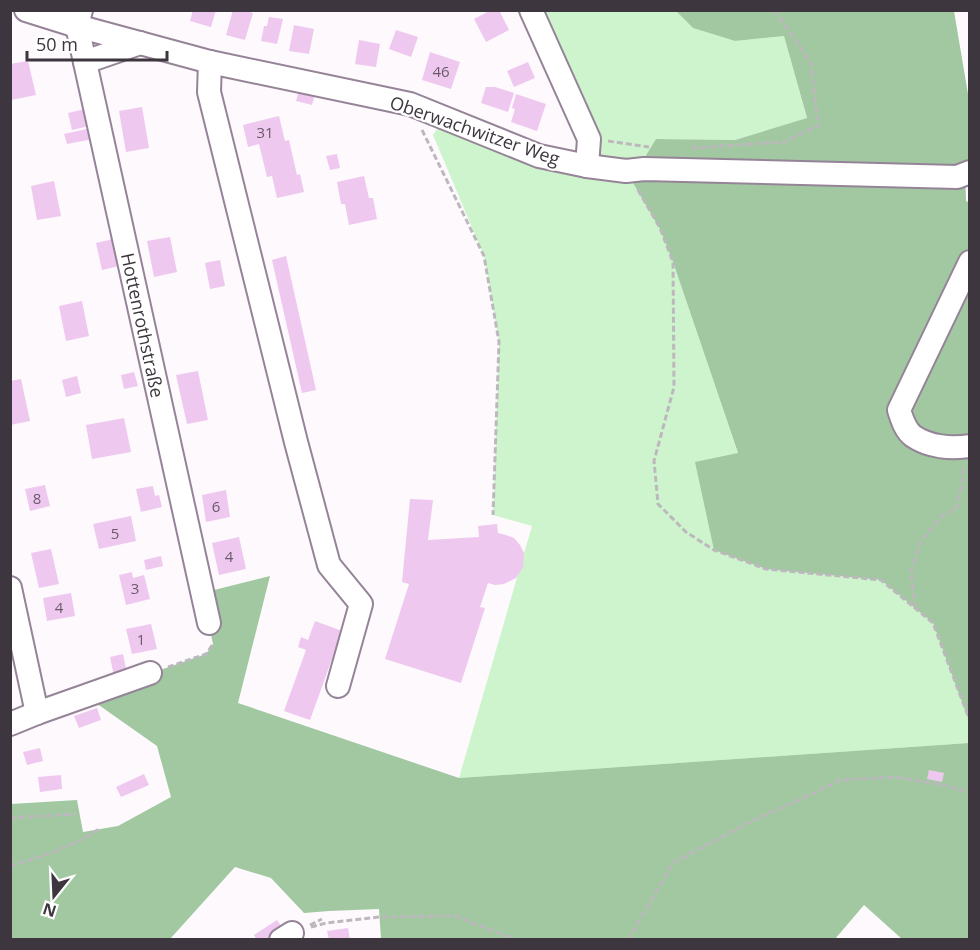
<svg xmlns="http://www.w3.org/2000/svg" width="980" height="950" font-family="'Open Sans',sans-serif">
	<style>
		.green { fill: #cef4cd }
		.forest { fill: #a1c8a1 }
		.building { fill: #efc8ef }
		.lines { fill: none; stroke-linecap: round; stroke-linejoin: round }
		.minor-casing { stroke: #958497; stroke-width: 26 }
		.path { stroke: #bdb8bd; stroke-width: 3; stroke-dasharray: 6 3; stroke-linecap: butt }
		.minor { stroke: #fff; stroke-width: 22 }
		.labels { text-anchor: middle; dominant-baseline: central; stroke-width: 4.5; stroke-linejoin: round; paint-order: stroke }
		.number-label { font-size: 15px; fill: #6a5a6a }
		.street-label { font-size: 18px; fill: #3d363e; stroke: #fff }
	</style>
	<rect width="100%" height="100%" fill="#fdf9fd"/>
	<path class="green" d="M536 11H676L693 28 735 41 784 36 807 119 735 140 657 139 645 157 626 171 660 228 673 262 738 454 767 569 881 580 933 623 969 721V743L459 778 532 526 493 515 499 342 484 256 433 135 439 126 563 174 587 166Z"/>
	<g class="forest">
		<path d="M676 11H954L970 106 969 165 965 169 966 201 970 203 969 721 933 623 881 580 766 569 714 550 695 462 738 453 673 262 660 229 626 171 645 157 656 139 735 140 807 118 784 36 735 41 693 28Z"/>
		<path d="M270 576 238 703 459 778 969 743V939H902L864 905 835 939H381L379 909 329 911 304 913 271 878 235 867 170 939 11 940V804L77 800 83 832 118 826 171 797 157 746 86 696 206 654 213 644 202 593Z"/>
	</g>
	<g class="building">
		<path d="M193 10H216L211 27 190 21Z"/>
		<path d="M233 10H243L253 13 245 40 226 35Z"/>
		<path d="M491 10H499L509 30 486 42 474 19Z"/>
		<path d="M269 17 283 19 277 44 261 41 264 26H267Z"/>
		<path d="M294 25 314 29 309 54 289 51Z"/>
		<path d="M396 30 418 37 411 57 389 49Z"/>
		<path d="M359 40 380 44 376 67 355 64Z"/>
		<path d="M430 52 460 62 451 89 422 80Z"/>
		<path d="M28 61 36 95 11 100 10 64Z"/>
		<path d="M528 62 535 78 514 87 507 71Z"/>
		<path d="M486 87H495L514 93 508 112 481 103Z"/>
		<path d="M299 90 315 94 312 105 296 101Z"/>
		<path d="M516 94 546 104 537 131 511 122 515 109 512 108Z"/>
		<path d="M142 107 149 148 126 152 119 111Z"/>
		<path d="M85 109 89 126 72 130 68 113Z"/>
		<path d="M279 116 285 141 289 140 297 175 300 174 304 192 277 198 272 176 267 177 259 144 248 147 243 125Z"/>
		<path d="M91 128 93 139 67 144 64 134Z"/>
		<path d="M337 154 340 168 330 170 326 156Z"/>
		<path d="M364 176 369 198H373L377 219 349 225 345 204H341L337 182Z"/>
		<path d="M54 181 61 216 37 220 31 186Z"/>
		<path d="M170 237 177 272 154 277 147 241Z"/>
		<path d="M113 239 119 266 102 270 96 243Z"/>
		<path d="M286 256 316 390 302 393 272 260Z"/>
		<path d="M220 260 225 286 210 289 205 263Z"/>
		<path d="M82 301 89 336 66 341 59 306Z"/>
		<path d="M198 371 208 420 187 424 176 375Z"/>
		<path d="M134 372 138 386 124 389 121 375Z"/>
		<path d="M77 376 81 393 66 397 62 380Z"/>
		<path d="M21 379 30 421 10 425V381Z"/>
		<path d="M124 418 131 452 92 459 86 425Z"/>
		<path d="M45 485 50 506 30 511 25 489Z"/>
		<path d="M153 486 155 496 159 495 162 507 141 512 136 489Z"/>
		<path d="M226 490 230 517 206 522 202 495Z"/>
		<path d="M410 499 433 500 428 540 479 537 478 526 497 524 498 533 506 535 514 538 520 545 524 553 523 567 516 578 504 584 495 585 488 583 480 607 485 608 461 683 385 659 409 584 402 582Z"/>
		<path d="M131 516 136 541 99 549 93 524Z"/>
		<path d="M239 537 246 569 219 575 212 543Z"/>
		<path d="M51 549 59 584 39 588 31 553Z"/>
		<path d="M161 556 163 566 146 570 144 560Z"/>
		<path d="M132 572 133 578 144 575 150 599 126 605 119 575Z"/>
		<path d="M71 593 75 616 47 621 43 598Z"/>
		<path d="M315 621 342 631 310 720 284 711 306 650 298 647 301 637 308 640Z"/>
		<path d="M151 624 157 649 132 654 126 629Z"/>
		<path d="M123 654 127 673 114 676 110 657Z"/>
		<path d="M97 708 101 720 79 728 74 716Z"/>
		<path d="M40 748 43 761 27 765 23 752Z"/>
		<path d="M929 770 944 773 942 782 927 779Z"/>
		<path d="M144 774 149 785 121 797 116 787Z"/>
		<path d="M61 775 62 789 40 792 38 777Z"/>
		<path d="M277 920 284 930 266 940H257L254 935Z"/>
		<path d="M348 928 350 940H329L327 931Z"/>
	</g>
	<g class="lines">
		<defs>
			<g id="minor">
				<path d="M26 10 77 26 210 62 410 104 539 156 587 166 626 171 644 169 957 177 970 172"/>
				<path d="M81 10 77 26 209 623"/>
				<path d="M531 10 589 139 587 166"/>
				<path d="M85 62 140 43"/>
				<path d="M210 62 209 92 296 442 329 565 361 604 338 686"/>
				<path d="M970 262 899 410C902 419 905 430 913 436 929 447 951 449 970 446"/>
				<path d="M10 588 37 713"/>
				<path d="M10 724 37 713 150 673"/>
				<path d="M281 940 292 933"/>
			</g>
		</defs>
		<use href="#minor" class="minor-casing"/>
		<g class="path">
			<path d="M422 130 484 256 499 342 493 515"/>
			<path d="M608 141 649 147"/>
			<path d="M692 148 784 142 818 126 811 63 775 11 770 10"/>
			<path d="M638 190 660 228 673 262 674 387 654 461 658 504 686 532 714 550 766 569 881 580 933 623 970 721"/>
			<path d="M915 608 911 571 921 541 941 517 956 509 962 485 964 466"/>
			<path d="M168 667 206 654 213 644V643"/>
			<path d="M10 818 76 814"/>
			<path d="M10 866C41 857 72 847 99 829"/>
			<path d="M310 925 322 919"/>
			<path d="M311 927 326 923 379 917 455 916 517 940"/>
			<path d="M628 940 673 863 748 823 812 794 840 780 896 777 943 785 970 792"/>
		</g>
		<use href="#minor" class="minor"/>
	</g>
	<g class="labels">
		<g class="number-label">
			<text x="441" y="71">46</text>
			<text x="265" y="132">31</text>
			<text x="37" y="498">8</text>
			<text x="216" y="506">6</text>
			<text x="115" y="533">5</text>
			<text x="229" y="556">4</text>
			<text x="135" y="588">3</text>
			<text x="59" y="607">4</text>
			<text x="141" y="639">1</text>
		</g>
		<g class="street-label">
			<text transform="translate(475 130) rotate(19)">Oberwachwitzer Weg</text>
			<text transform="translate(143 325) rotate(78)">Hottenrothstraße</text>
		</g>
	</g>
	<rect width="980" height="950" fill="none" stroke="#3d363e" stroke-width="24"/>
	<g transform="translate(54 896) rotate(198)" stroke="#ffffff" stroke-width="4.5" paint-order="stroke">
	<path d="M0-4.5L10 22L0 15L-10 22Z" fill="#3d363e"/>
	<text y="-9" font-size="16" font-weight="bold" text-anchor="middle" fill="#3d363e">N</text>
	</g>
	<path d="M27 51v9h140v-9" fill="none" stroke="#3d363e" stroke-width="3"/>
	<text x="36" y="51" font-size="18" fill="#3d363e" stroke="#ffffff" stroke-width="4.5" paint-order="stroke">50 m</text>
</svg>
